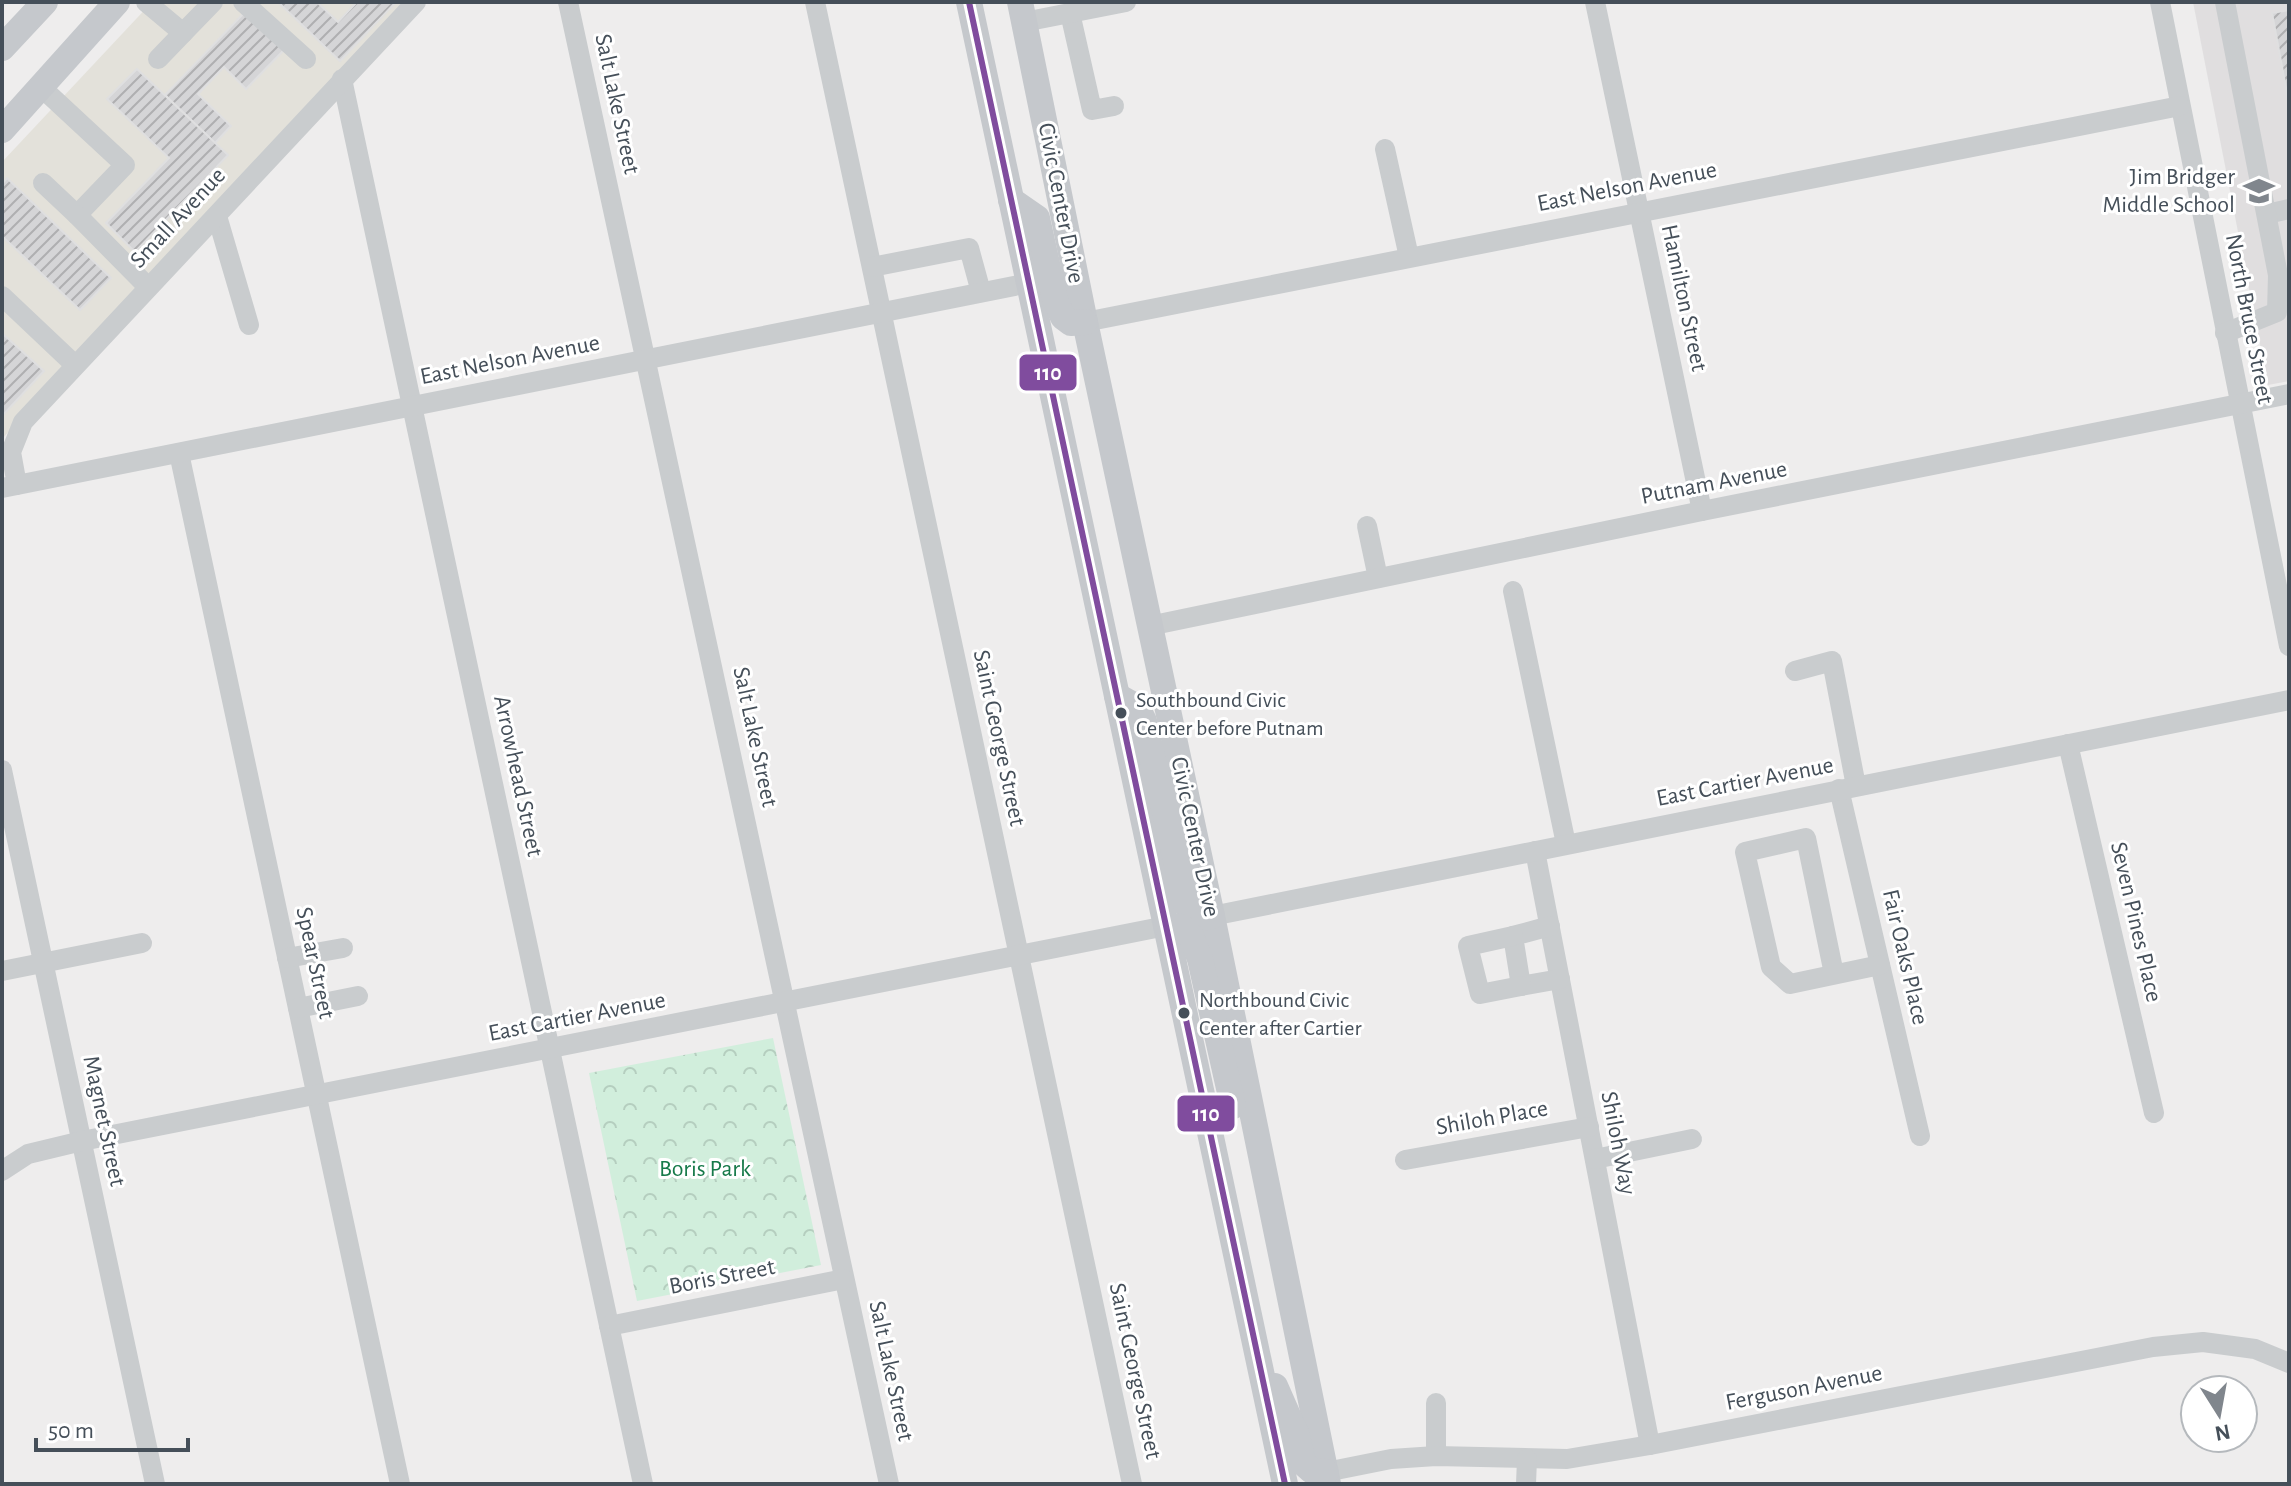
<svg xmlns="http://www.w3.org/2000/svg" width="2291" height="1486" font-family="'Alegreya Sans',sans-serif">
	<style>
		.commercial { fill: #e3e1da }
		.education { fill: #e0dedf }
		.park { fill: url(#park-crowns) }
		.building { fill: url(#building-hatch); stroke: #dfdfe0; stroke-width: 2 }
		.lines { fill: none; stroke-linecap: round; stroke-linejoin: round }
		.minor { stroke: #c9ccce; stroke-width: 20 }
		.major { stroke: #c5c8cc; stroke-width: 26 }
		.bus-1-casing { stroke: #fff; stroke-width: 12 }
		.bus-1 { stroke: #804c9e; stroke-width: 6 }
		.bus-dot { fill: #454f59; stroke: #fff; stroke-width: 3 }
		.labels { text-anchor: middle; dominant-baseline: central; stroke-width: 6; stroke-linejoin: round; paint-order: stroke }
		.bus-label { font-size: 22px; fill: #454f59; stroke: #fff; text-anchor: start }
		.street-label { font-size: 24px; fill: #454f59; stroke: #fff }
		.poi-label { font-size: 24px; fill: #454f59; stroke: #fff; text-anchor: end }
		.park-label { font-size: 24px; fill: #177a4a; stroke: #fff }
		.line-badge { stroke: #fff; stroke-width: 3 }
		.badge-label { font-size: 22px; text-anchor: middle; font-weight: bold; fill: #fff }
	</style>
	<defs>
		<pattern id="park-crowns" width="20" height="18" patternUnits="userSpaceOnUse" patternTransform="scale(2)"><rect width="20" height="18" fill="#d1eedc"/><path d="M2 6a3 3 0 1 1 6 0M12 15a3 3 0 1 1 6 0" fill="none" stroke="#b5cebf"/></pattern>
		<pattern id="building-hatch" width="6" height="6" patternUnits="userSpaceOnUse" patternTransform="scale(2)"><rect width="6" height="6" fill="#d5d5d7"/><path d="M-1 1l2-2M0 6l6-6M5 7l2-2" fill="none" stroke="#afafb1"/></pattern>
	</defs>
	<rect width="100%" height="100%" fill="#eeeded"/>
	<path class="commercial" d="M152 2H403L2 439V162Z"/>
	<path class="education" d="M2193 2H2289V381L2268 385Z"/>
	<path class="park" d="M773 1038 821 1265 637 1301 589 1073Z"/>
	<g class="building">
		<path d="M278 2H317L338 22 357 2H396L340 61Z"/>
		<path d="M2289 10V104L2272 13Z"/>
		<path d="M244 13 284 50 246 89 224 67 198 94 231 126 215 143 165 95Z"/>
		<path d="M137 69 228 155 135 252 106 223 169 158 107 99Z"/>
		<path d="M7 178 111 278 80 310 2 236V184Z"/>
		<path d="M4 335 44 371 2 416V337Z"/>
	</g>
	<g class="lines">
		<g class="minor">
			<path d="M146 2 183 33 213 2"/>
			<path d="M243 2 306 59"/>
			<path d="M568 2 889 1484"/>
			<path d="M815 2 1132 1484"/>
			<path d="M1595 2 1702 511"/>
			<path d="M2160 2 2289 646"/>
			<path d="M1070 13 1092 110 1114 106"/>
			<path d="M1024 22 1126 2"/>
			<path d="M158 59 183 33"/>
			<path d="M342 79 643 1484"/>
			<path d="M41 87 125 165 77 215 43 183"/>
			<path d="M1385 149 1409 257"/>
			<path d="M2267 214 2289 209"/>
			<path d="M77 215 148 287"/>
			<path d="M217 216 249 325"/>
			<path d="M872 267 969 248 981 292"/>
			<path d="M2 296 75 365"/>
			<path d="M1085 322 2180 106"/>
			<path d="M2225 333 2277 312 2278 275 2225 2"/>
			<path d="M179 453 400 1484"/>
			<path d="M17 485 11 452 23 422 416 2"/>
			<path d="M2 488 1029 283"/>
			<path d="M1367 526 1378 578"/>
			<path d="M1513 591 1566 844"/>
			<path d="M1149 626 1702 511 2289 394"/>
			<path d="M1795 671 1832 661 1856 786"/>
			<path d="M2068 744 2154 1113"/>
			<path d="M2 770 155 1484"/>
			<path d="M1839 789 1920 1136"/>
			<path d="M1535 851 1650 1445"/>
			<path d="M1212 916 2289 700"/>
			<path d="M1550 926 1513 936 1521 986 1560 979"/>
			<path d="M1513 936 1468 946 1480 994 1521 986"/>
			<path d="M287 958 343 948"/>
			<path d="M2 971 142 943"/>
			<path d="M1834 974 1806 838 1745 852 1771 967 1790 984 1880 965"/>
			<path d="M298 1008 358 996"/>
			<path d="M1595 1159 1692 1139"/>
			<path d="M1405 1160 1589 1127"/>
			<path d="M2 1171 28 1154 82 1141 1166 926"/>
			<path d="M609 1326 844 1279"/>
			<path d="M1436 1403V1456"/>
			<path d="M1326 1472 1391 1459 1436 1456 1567 1459 1650 1445 2153 1347 2203 1342 2255 1349 2289 1363"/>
			<path d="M1526 1484 1527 1459"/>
		</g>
		<g class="major">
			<path d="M969 2 1285 1484"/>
			<path d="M1020 2 1085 322 1212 916 1328 1484"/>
			<path d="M2 48 45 2"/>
			<path d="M2 130 117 2"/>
			<path d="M1011 200 1037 218 1055 300 1063 317 1071 323 1085 322"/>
			<path d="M1117 696 1137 707 1144 721 1186 904 1192 915 1202 918 1212 916"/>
			<path d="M1166 926 1182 927 1191 936 1200 959 1233 1106"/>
			<path d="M1275 1386 1297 1436 1303 1463 1312 1471 1326 1472"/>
		</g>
		<defs>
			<path id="bus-1" d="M969 2 1285 1484"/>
		</defs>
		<use href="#bus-1" class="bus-1-casing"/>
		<use href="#bus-1" class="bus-1"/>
	</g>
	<defs>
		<symbol id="school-bare" viewBox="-9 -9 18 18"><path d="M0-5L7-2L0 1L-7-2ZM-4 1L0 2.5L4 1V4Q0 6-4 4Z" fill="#80868d" stroke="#fff" stroke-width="2.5" paint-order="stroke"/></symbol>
	</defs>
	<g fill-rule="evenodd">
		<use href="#school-bare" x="2237" y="169" width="44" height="44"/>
	</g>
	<g class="bus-dot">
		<circle cx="1121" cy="713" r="7"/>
		<circle cx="1184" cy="1013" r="7"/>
	</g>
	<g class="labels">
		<g class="bus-label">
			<text x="1136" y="700">Southbound Civic<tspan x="1136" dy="28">Center before Putnam</tspan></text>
			<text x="1199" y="1000">Northbound Civic<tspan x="1199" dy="28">Center after Cartier</tspan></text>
		</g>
		<g class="street-label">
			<text transform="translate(617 104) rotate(78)">Salt Lake Street</text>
			<text transform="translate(1627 187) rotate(-11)">East Nelson Avenue</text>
			<text transform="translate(1061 203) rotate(79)">Civic Center Drive</text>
			<text transform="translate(178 218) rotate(-47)">Small Avenue</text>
			<text transform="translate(1684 298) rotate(78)">Hamilton Street</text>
			<text transform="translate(2249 319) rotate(79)">North Bruce Street</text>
			<text transform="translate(510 360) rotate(-11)">East Nelson Avenue</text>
			<text transform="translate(1714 483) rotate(-11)">Putnam Avenue</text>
			<text transform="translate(755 737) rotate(78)">Salt Lake Street</text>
			<text transform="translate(999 738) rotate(78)">Saint George Street</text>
			<text transform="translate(518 776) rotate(78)">Arrowhead Street</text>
			<text transform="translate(1745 782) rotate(-11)">East Cartier Avenue</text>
			<text transform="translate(1195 837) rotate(78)">Civic Center Drive</text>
			<text transform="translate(2136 922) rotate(77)">Seven Pines Place</text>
			<text transform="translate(1905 957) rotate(77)">Fair Oaks Place</text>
			<text transform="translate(315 963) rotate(78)">Spear Street</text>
			<text transform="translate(577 1017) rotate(-11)">East Cartier Avenue</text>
			<text transform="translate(1492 1118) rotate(-10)">Shiloh Place</text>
			<text transform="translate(104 1121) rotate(78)">Magnet Street</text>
			<text transform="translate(1618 1143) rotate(79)">Shiloh Way</text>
			<text transform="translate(722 1277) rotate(-11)">Boris Street</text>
			<text transform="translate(891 1371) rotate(78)">Salt Lake Street</text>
			<text transform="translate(1135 1371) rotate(78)">Saint George Street</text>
			<text transform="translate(1804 1388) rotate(-11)">Ferguson Avenue</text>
		</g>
		<g class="poi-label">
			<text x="2235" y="177">Jim Bridger<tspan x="2235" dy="28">Middle School</tspan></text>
		</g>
		<g class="park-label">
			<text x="705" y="1169">Boris Park</text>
		</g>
	</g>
	<g class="line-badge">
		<rect x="1018" y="353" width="60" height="39" rx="8" fill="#804c9e"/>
		<rect x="1176" y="1094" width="60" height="39" rx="8" fill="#804c9e"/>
	</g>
	<g class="badge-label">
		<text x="1048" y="380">110</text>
		<text x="1206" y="1121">110</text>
	</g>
	<rect width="2291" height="1486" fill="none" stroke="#454f59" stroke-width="8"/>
	<g transform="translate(2219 1414) rotate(169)"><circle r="38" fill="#ffffff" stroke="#b5b9bd" stroke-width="2"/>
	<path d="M0-6L14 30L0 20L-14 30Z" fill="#80868d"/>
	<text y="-12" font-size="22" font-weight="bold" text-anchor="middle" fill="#454f59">N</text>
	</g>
	<path d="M36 1438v12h152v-12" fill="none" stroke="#454f59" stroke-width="4"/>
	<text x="48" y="1438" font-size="24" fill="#454f59" stroke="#ffffff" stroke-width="6" paint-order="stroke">50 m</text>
</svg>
